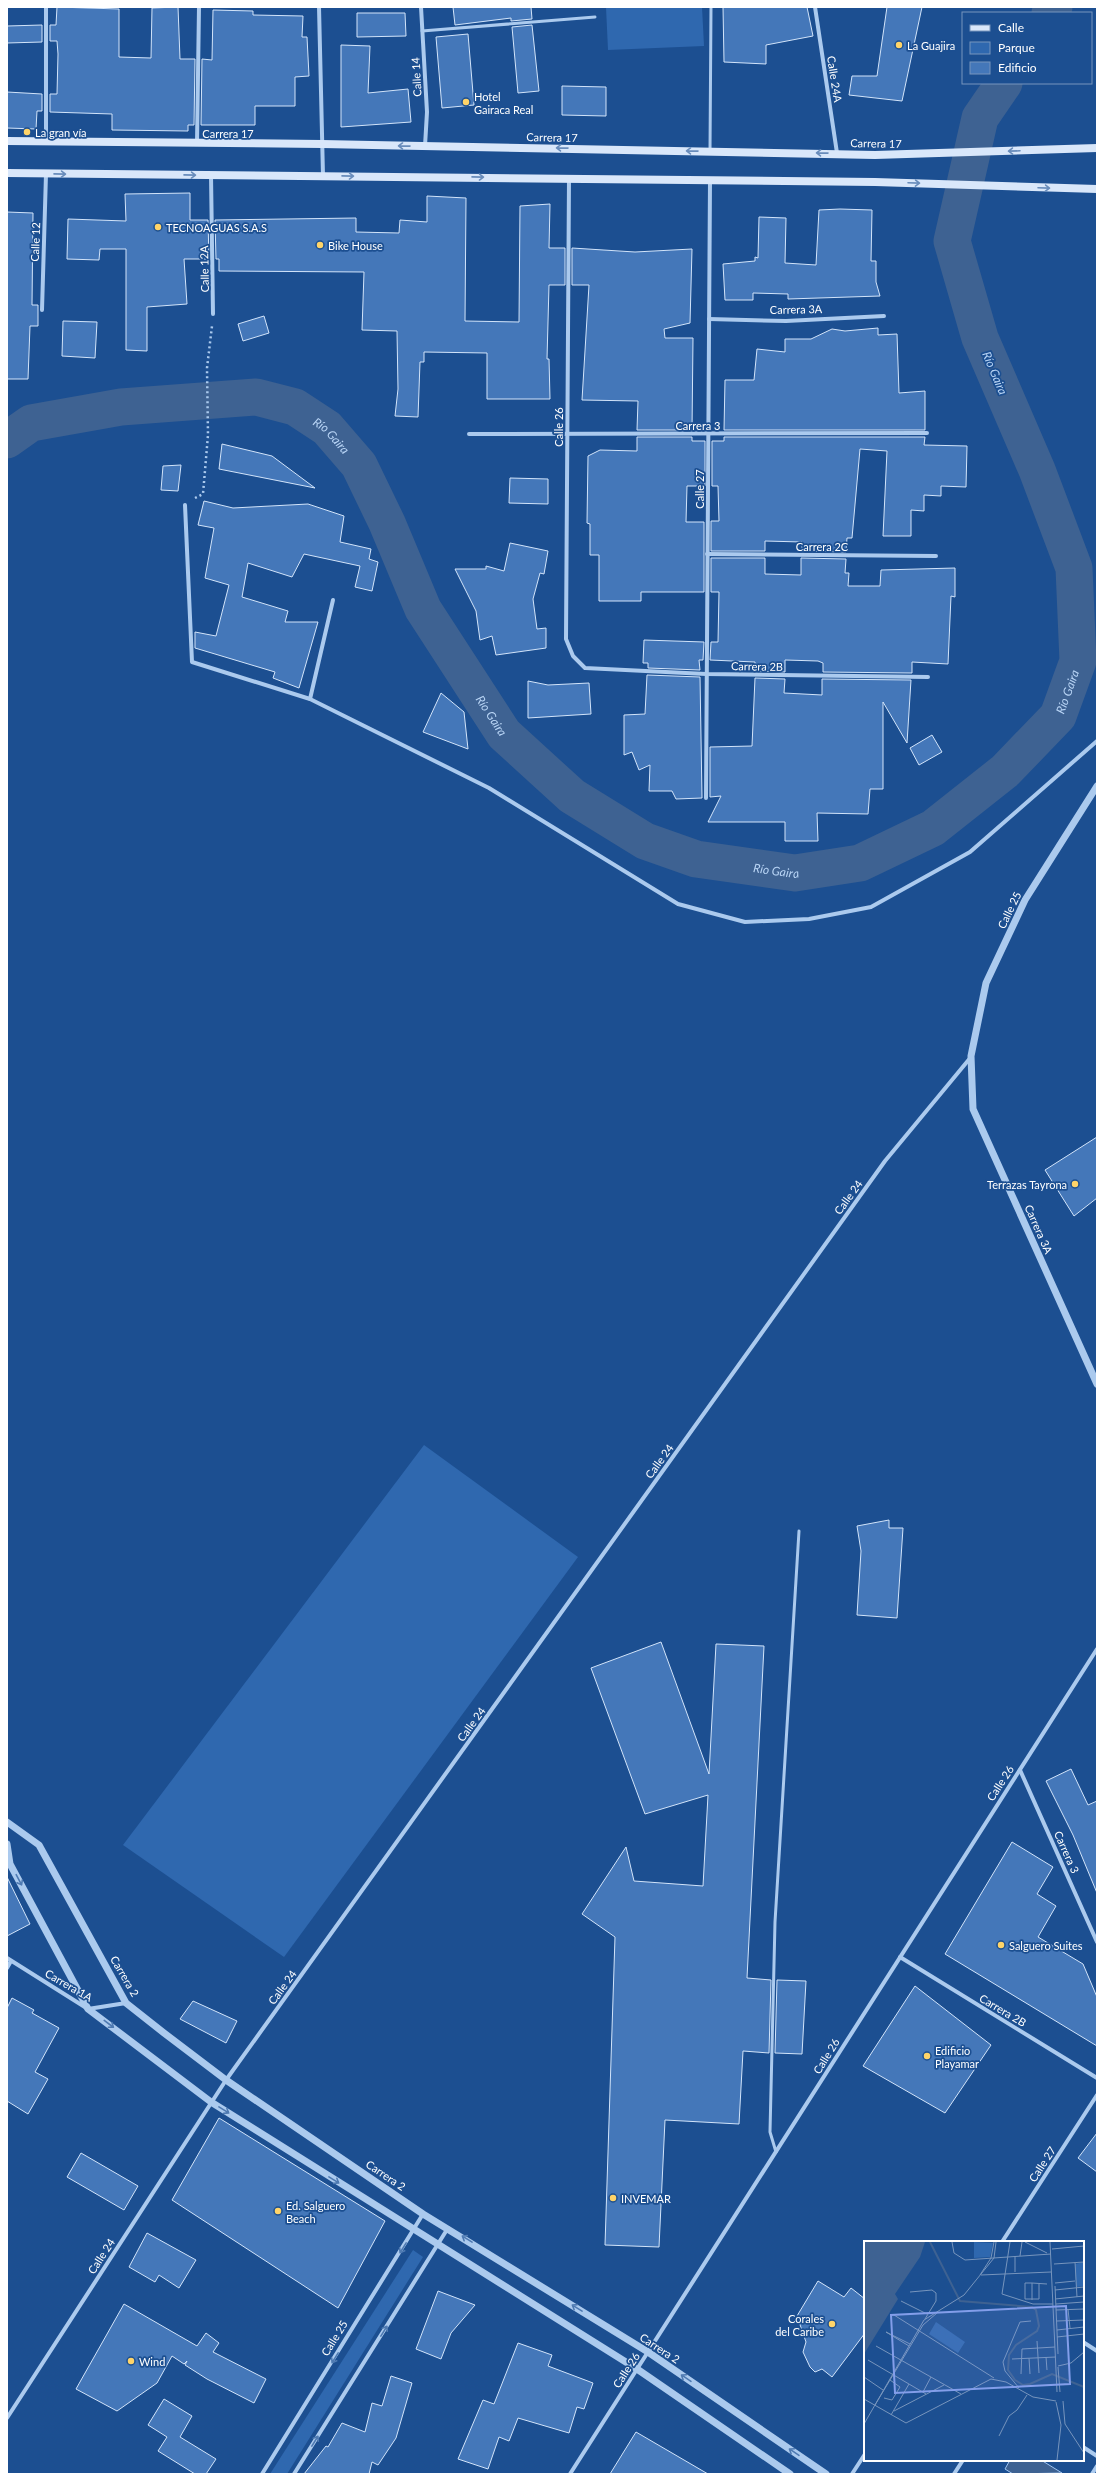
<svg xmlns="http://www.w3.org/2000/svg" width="1104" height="2481" font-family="Lato,sans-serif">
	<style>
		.green { fill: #2f68af }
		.water { fill: #3e6292; stroke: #9fc4f0 }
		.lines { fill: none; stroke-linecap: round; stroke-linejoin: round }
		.river { stroke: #3e6292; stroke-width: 37 }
		.building { fill: #4477b9; stroke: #d2e4fa }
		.path { stroke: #abcaee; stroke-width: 2.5; stroke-dasharray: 2 3; stroke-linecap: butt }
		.service { stroke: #abcaee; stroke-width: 3 }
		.minor { stroke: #abcaee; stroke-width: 4 }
		.tertiary { stroke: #abcaee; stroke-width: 7 }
		.secondary { stroke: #d9e7fa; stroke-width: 8 }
		.oneway { stroke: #688cbb }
		.oneway2 { stroke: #4e7ab2 }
		.poi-dot { fill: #ffd469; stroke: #1c4f91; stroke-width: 1.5 }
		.labels { text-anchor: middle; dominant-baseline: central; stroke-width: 3.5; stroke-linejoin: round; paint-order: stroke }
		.poi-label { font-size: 11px; fill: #fff; stroke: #1c4f91; text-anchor: start }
		.street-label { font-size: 11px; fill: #fff; stroke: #1c4f91 }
		.water-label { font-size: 12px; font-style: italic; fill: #b8d4f5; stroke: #1c4f91 }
		.inset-river { fill: none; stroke: #3e6292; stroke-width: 2 }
		.inset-road { fill: none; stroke: #7795bd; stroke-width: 1 }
		.view { fill: #839eea; fill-opacity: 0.15; stroke: #839eea; stroke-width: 2 }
		.inset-edge { fill: none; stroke: #fff; stroke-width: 2 }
	</style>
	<rect width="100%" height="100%" fill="#1c4f91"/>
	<g class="green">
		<path d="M606 7H702L704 46 608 50Z"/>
		<path d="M424 1445 578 1557 284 1957 123 1845Z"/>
		<path d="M413 2250 423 2257 287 2474H270Z"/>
	</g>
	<path class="water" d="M1010 2460H1041L1062 2473 1013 2474 1005 2469Z"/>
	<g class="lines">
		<g class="river">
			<path d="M1050 13 1054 7"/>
			<path id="s1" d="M7 440 31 423 121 407 256 397 295 407 327 428 359 465 387 523 423 609 504 734 572 796 645 841 696 859 795 873 860 863 933 828 1005 771 1058 716 1078 661 1074 568 1037 470 980 338 952 241 980 118 1004 83"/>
		</g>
	</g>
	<g class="building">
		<path d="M57 7 119 9V57L151 58 152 8 178 7 180 59H195L194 125H188V131L112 130V114L50 112V94H57L58 54 57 41H50V25H56Z"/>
		<path d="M453 7H531L532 19 511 21V18L455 25Z"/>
		<path d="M723 7H807L813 36 766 45V64L724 62Z"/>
		<path d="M887 7H922L902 101 849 95 852 76H877Z"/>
		<path d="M213 10 253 11V15L303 16 302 37H307L309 76 295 77V106H255V125H201L202 59 212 60Z"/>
		<path d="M357 13H405L406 36 357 37Z"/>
		<path d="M42 25V42L7 43V26Z"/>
		<path d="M532 25 539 91 518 93 512 27Z"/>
		<path d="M468 34 474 105 442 108 436 37Z"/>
		<path d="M341 45 370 46 368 93 408 89 411 122 341 127Z"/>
		<path d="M562 86 606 87V116L562 115Z"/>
		<path d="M7 92 42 94V111H37L36 129 7 128Z"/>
		<path d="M190 193V220H208L209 259H184L187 304 147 307V351L126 350V249H100L99 260 67 259 68 219 126 221 125 194Z"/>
		<path d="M427 196 466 198 465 321 519 322 520 206 550 204 549 248H565V285H549L547 359H549L550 399H487V353L424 352V362H420L418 417 395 416 398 389 397 331 362 330 364 272 219 271V259H216L215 220 356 218V232L399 233 400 220 427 222Z"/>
		<path d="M840 209 872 210 871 261H876V282L880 296 788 299V294L753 293V300H725L723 264 755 261V257L758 258 759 217 786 218 785 263 816 265 819 210Z"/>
		<path d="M7 212 33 213 32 305H38V326H30L28 379H7Z"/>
		<path d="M572 248 635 252 692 249 690 323 664 329 665 338H693L692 430H637L638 401 582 400 589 285H572Z"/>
		<path d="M264 316 269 333 243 341 238 324Z"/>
		<path d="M63 321 97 322 95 358 62 356Z"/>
		<path d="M878 328V335L897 334 899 393 925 391V430H724L725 380H754L757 349 785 352V339H811L832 329 845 331Z"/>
		<path d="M637 437H692V441H705V486H687L686 522H704V592H641V601H599V555H590V524L587 523 588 456 600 450 637 451Z"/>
		<path d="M724 437H925L924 445 967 446 966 487 941 486V496L924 495V511L911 510V536H883L887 451 860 449 852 538H847L846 552 802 551V542L765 541V551H711V521H719L718 486H712V441H724Z"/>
		<path d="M222 444 272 456 315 488 219 469Z"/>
		<path d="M181 465 178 491 161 490 163 466Z"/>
		<path d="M510 478 548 479V504L509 503Z"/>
		<path d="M204 501 233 508 308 504 344 516 340 542 371 549 369 559 378 562 372 591 355 587 360 566 304 554 292 577 248 563 242 597 288 611 285 622H318L299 688 273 678 275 672 195 648V632L216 636 229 585 205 578 214 528 198 525Z"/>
		<path d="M510 543 548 551 544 574 540 573 533 599 537 629 546 628V648L496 655 492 636 480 640 476 611 455 569H486V566L504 571Z"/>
		<path d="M711 558H765V574L801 575V558L846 559 845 573H849L848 586H880L881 570 955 568V597L951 596 948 664 912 662V673L823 672V663L818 661 785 660V672L755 671V662L710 660 711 642H718L719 592H711Z"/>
		<path d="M644 640 704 642 703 660H699L700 670 648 668V663H643Z"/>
		<path d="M647 675 700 677 702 798 676 799 672 791H649L650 765 639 770 632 752 624 755V715L645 714Z"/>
		<path d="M755 678 785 679 784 693 822 695V679L911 680 907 743 883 702V789H870L868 814 817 813 818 841H785V822H708L721 796 710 797V747L752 746Z"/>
		<path d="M528 681 548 685 589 683 591 714 528 718Z"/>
		<path d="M441 693 464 712 468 749 423 732Z"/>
		<path d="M932 735 942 752 919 765 910 748Z"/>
		<path d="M1097 1137V1198L1074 1216 1045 1170Z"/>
		<path d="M889 1520V1528H903L897 1618 857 1615 861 1551 857 1526Z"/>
		<path d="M661 1642 709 1774 716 1644 764 1646 747 1978 771 1980 769 2053 743 2051 739 2124 665 2120 659 2247 605 2245 615 1937 582 1914 626 1847 634 1881 703 1886 708 1795 645 1814 591 1668Z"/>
		<path d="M1071 1769 1088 1805 1097 1801V1893L1073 1835 1046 1781Z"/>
		<path d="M1012 1842 1053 1867 1037 1894 1056 1906 1038 1937 1083 1964 1097 1997V2046L945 1954Z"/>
		<path d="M7 1877 30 1924 7 1936Z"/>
		<path d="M777 1980 806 1981 802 2054 775 2053Z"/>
		<path d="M915 1986 991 2045 945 2113 863 2066Z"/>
		<path d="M12 1998 34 2010 32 2013 59 2028 35 2072 48 2079 28 2114 7 2101V2008Z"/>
		<path d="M193 2001 237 2021 226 2043 180 2019Z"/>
		<path d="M219 2118 385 2221 338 2308 172 2200Z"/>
		<path d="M1097 2133V2172L1078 2158Z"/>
		<path d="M81 2153 138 2186 124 2210 67 2177Z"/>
		<path d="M147 2233 196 2260 179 2288 159 2275 155 2282 129 2267Z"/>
		<path d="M818 2281 844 2297 851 2288 865 2299V2333L832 2377 822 2369 815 2372 810 2367 803 2352 806 2342 797 2316Z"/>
		<path d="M438 2291 475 2305 451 2333 441 2359 416 2349Z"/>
		<path d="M124 2304 197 2346 206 2333 219 2343 213 2352 266 2379 254 2403 207 2379 185 2365 187 2361 184 2364 172 2356 157 2383 117 2411 76 2389Z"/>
		<path d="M518 2343 552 2355 548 2366 593 2383 584 2409 577 2407 569 2433 518 2418 509 2441 499 2437 488 2469 458 2459 483 2400 494 2404Z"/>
		<path d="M391 2376 412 2383 396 2438 378 2465 372 2462 369 2474H304L326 2446 328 2447 342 2423 365 2432 372 2403 382 2406Z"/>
		<path d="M164 2399 192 2416 180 2437 216 2459 206 2474H195L158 2451 167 2437 148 2425Z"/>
		<path d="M636 2432 708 2474H610Z"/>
	</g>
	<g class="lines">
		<path class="path" d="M195 498 203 494 208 435 207 368 212 326"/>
		<g class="service">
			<path d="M422 31 595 17"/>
			<path d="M710 151 711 7"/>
			<path d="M776 2152 770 2132 775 1922 799 1531"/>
		</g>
		<g class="minor">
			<path d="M319 7 323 176"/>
			<path d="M421 7 427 112 425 146"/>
			<path d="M815 7 837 153"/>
			<path d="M46 141V7"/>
			<path d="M197 143 199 7"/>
			<path d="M211 175 213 314"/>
			<path d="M569 179 566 639 573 656 585 668 706 674 928 677"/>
			<path d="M42 310 46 174"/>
			<path d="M709 319 786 321 884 316"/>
			<path d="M469 434 927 433"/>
			<path d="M185 505 192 662 310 699 489 788 678 904 745 922 809 919 871 907 970 852 1097 741"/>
			<path d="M707 554 936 556"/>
			<path d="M310 699 333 600"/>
			<path d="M706 798 710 181"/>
			<path d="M1020 1770 1097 1942"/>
			<path d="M900 1957 1097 2078"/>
			<path d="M7 1958 88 2009 126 2003"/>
			<path d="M7 1968 11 1961"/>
			<path d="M1002 2242 1097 2095"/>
			<path d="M1083 2342 1097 2351"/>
			<path d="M7 2418 226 2080 885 1161 971 1057"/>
			<path d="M1083 2447 1097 2456"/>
			<path d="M262 2474 423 2214"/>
			<path d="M294 2474 448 2228"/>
			<path d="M570 2474 1097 1649"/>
			<path d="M852 2474 865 2454"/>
			<path d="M954 2474 963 2460"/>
			<path d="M1092 2474 1097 2466"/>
		</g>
		<g class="tertiary">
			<path d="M1097 786 1025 900 986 983 971 1056 973 1109 1097 1384"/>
			<path d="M7 1822 39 1845 126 2003 164 2033 226 2080 423 2214 648 2352 826 2474"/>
			<path d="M7 1844 10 1864 88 2009 211 2102 637 2369 790 2474"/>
		</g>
		<g class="secondary">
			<path d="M7 141 322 144 875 155 1097 148"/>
			<path d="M7 173 875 182 1097 189"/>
		</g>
	</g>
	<defs><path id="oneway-shaft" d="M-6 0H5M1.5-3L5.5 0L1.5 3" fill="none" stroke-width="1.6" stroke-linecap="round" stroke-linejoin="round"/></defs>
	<g class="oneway">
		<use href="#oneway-shaft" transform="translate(404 146) rotate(-179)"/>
		<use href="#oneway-shaft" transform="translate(562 148) rotate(-179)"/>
		<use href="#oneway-shaft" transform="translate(692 151) rotate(-179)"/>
		<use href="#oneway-shaft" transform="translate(1014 151) rotate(178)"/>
		<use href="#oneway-shaft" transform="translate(822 153) rotate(-179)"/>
		<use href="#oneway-shaft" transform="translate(60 174) rotate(1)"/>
		<use href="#oneway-shaft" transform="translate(190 175) rotate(1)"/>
		<use href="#oneway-shaft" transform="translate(348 176) rotate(1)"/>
		<use href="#oneway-shaft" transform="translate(478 177) rotate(1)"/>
		<use href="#oneway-shaft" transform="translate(914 183) rotate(2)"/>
		<use href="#oneway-shaft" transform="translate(1044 188) rotate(2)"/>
	</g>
	<g class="oneway2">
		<use href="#oneway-shaft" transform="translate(19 1880) rotate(62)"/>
		<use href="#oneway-shaft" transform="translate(109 2024) rotate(37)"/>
		<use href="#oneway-shaft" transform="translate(224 2110) rotate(32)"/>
		<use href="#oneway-shaft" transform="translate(334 2180) rotate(32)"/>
		<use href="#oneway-shaft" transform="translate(467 2239) rotate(-148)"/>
		<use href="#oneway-shaft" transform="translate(403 2248) rotate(122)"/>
		<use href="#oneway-shaft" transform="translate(577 2308) rotate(-148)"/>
		<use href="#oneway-shaft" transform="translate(384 2331) rotate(-58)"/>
		<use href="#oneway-shaft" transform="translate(335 2358) rotate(122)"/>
		<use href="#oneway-shaft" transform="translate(686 2378) rotate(-146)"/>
		<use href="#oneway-shaft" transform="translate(315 2441) rotate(-58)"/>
		<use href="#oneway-shaft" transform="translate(794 2452) rotate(-146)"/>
	</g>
	<g class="poi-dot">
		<circle cx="899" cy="45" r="4"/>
		<circle cx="466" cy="102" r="4"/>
		<circle cx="27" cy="132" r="4"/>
		<circle cx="158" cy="227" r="4"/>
		<circle cx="320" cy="245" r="4"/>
		<circle cx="1075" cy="1184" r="4"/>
		<circle cx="1001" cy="1945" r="4"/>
		<circle cx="927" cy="2056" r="4"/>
		<circle cx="613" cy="2198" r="4"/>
		<circle cx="278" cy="2211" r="4"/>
		<circle cx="832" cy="2324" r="4"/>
		<circle cx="131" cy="2361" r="4"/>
	</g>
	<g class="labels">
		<g class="poi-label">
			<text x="907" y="45">La Guajira</text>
			<text x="474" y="96">Hotel<tspan x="474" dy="13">Gairaca Real</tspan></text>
			<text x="35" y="132">La gran vía</text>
			<text x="166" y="227">TECNOAGUAS S.A.S</text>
			<text x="328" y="245">Bike House</text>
			<text x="1067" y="1184" text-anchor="end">Terrazas Tayrona</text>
			<text x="1009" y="1945">Salguero Suites</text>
			<text x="935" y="2050">Edificio<tspan x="935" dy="13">Playamar</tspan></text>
			<text x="621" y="2198">INVEMAR</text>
			<text x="286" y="2205">Ed. Salguero<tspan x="286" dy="13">Beach</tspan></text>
			<text x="824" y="2318" text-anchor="end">Corales<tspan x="824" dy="13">del Caribe</tspan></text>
			<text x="139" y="2361">Wind</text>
		</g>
		<g class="street-label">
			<text transform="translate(416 77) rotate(-93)">Calle 14</text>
			<text transform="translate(835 79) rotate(81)">Calle 24A</text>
			<text x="228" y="133">Carrera 17</text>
			<text transform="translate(552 137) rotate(1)">Carrera 17</text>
			<text transform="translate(876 143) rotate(1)">Carrera 17</text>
			<text transform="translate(35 242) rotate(-88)">Calle 12</text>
			<text transform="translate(204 269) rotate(-91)">Calle 12A</text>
			<text transform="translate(796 309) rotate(-1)">Carrera 3A</text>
			<text x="698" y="425">Carrera 3</text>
			<text transform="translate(558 427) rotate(-90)">Calle 26</text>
			<text transform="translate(699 489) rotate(-90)">Calle 27</text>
			<text x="822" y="546">Carrera 2C</text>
			<text transform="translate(757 666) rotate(1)">Carrera 2B</text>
			<text transform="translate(1009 910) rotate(-64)">Calle 25</text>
			<text transform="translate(848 1197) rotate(-54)">Calle 24</text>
			<text transform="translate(1039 1229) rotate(66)">Carrera 3A</text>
			<text transform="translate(659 1461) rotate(-54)">Calle 24</text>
			<text transform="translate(471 1724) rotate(-54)">Calle 24</text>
			<text transform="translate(1000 1783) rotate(-57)">Calle 26</text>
			<text transform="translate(1067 1852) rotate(66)">Carrera 3</text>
			<text transform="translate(125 1976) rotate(60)">Carrera 2</text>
			<text transform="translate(69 1985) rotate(30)">Carrera 1A</text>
			<text transform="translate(282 1987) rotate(-54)">Calle 24</text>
			<text transform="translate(1003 2010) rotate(31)">Carrera 2B</text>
			<text transform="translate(826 2056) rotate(-58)">Calle 26</text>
			<text transform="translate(1042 2164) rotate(-57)">Calle 27</text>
			<text transform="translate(386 2175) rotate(34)">Carrera 2</text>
			<text transform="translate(101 2256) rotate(-57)">Calle 24</text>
			<text transform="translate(334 2338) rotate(-58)">Calle 25</text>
			<text transform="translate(660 2348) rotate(33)">Carrera 2</text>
			<text transform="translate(626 2370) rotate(-57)">Calle 26</text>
		</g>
		<g class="water-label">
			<text transform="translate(995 373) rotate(67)">Río Gaira</text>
			<text stroke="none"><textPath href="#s1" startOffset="343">Río Gaira</textPath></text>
			<text stroke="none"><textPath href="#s1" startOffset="1363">Río Gaira</textPath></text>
			<text stroke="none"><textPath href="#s1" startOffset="668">Río Gaira</textPath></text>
			<text stroke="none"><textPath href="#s1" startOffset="1003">Río Gaira</textPath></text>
		</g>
	</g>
	<g transform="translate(864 2241)">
		<rect width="220" height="220" fill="#1c4f91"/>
		<path d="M110 1 129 2 126 16 110 17ZM220 21V45L212 46 211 23ZM72 81 101 101 94 112 65 93Z" fill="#2f68af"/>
		<path d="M0 1H61L56 16 31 53 34 58 0 113Z" fill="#3e6292"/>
		<path class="inset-river" d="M66 1 96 60 168 66 172 69 175 85 173 90 152 104 145 114 144 129 151 139 159 144 166 143 188 133 220 146"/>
		<path class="inset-road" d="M88 1 90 12 101 19 187 13M146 1 138 53 169 63H189M161 1 183 12M186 1 193 151M188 8 220 5M151 15V31M156 15 158 1M211 21 213 56M190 23 220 21M116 34 127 17 130 1M117 34 187 31M168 42V59M191 42 211 40M175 43V58H161V42H168L183 43M191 45 194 113M191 49 220 46M46 51 68 49 72 52V60L61 78M191 58 220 55M37 60 63 73M192 63 220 61M204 68 206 87M192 69 220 68M30 74 130 137M193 80 220 79M193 89 220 86M193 96 220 93M173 100 175 132M12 105 97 153M45 105 22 91 46 103M182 116 183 129M165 117 166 133M148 118 192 116M4 119 62 153M194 125 207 122 220 111M194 126 196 151M157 133 158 108 191 106M0 136 19 149M155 147 141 130 139 121 156 81 167 80M59 151 67 136M20 157 28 159 36 146 26 139M0 158 42 182 127 138 142 141 169 156 192 160M199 160 201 183 220 212M192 161 197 184 193 219M11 164 59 84 73 72M30 170 80 144M27 174 45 143M0 183 60 79 100 54 130 17 132 1M135 195 145 175 153 169 163 154"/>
		<path class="view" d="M202 65 206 143 31 152 27 74Z"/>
		<rect width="220" height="220" class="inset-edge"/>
	</g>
	<rect width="1104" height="2481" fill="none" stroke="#ffffff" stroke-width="16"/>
	<rect x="962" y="12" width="130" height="72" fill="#1c4f91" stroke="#7795bd"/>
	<rect x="970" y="25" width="20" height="6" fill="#d9e7fa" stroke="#7795bd"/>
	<text x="998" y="32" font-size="12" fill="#ffffff">Calle</text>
	<rect x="970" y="42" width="20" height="12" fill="#2f68af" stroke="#7795bd"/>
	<text x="998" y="52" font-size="12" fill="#ffffff">Parque</text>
	<rect x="970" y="62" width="20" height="12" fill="#4477b9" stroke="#7795bd"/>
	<text x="998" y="72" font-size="12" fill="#ffffff">Edificio</text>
</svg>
